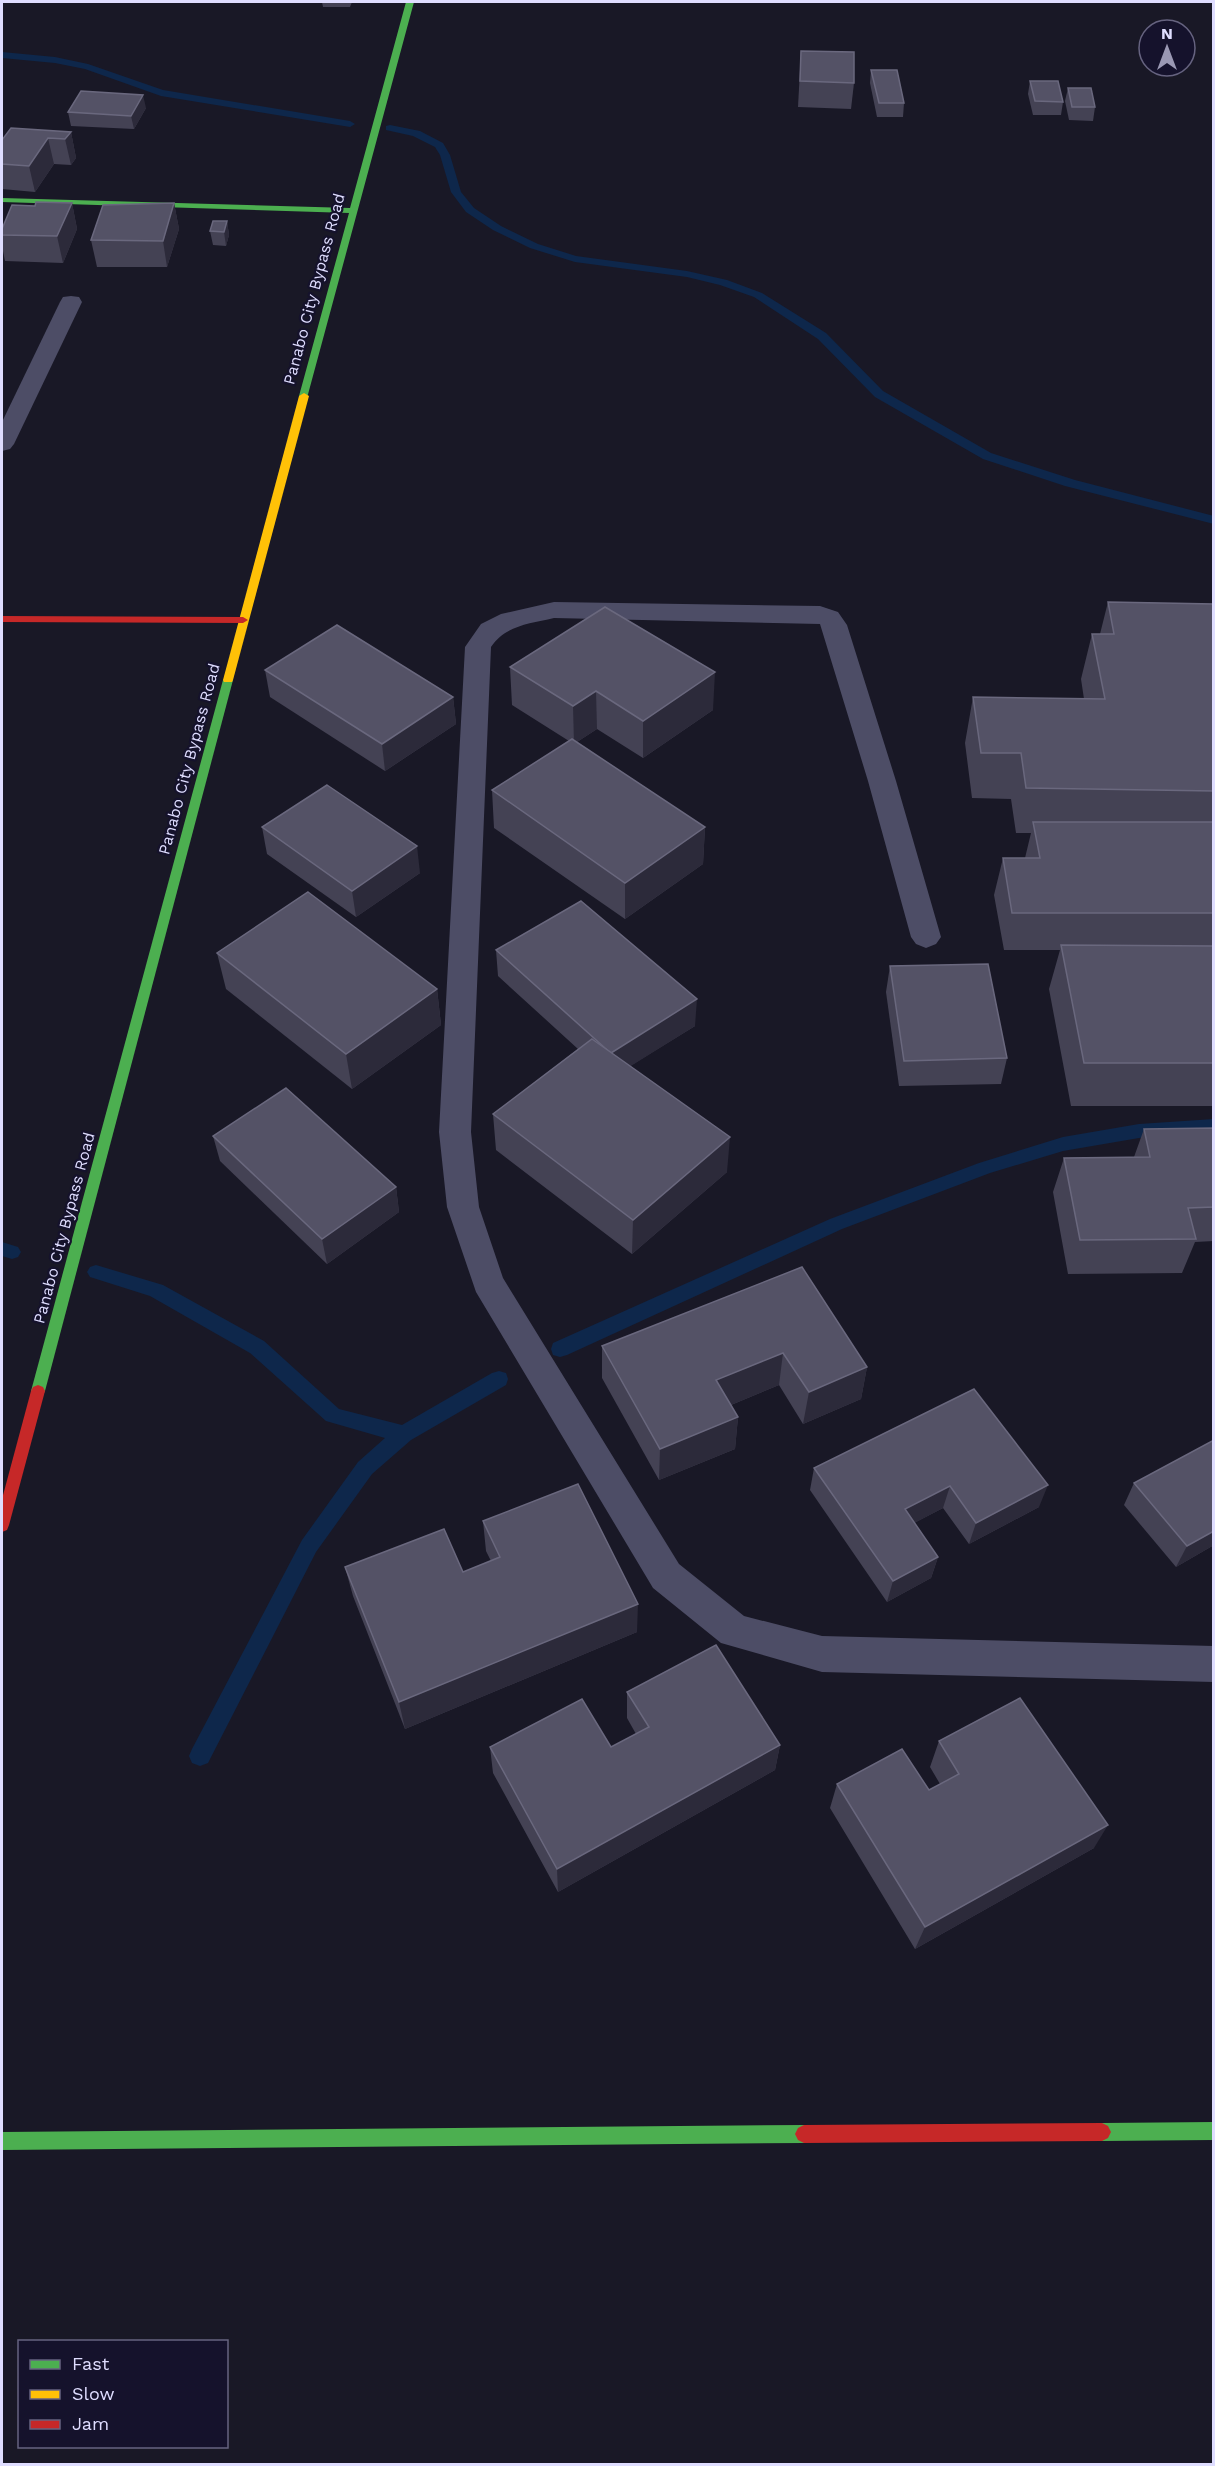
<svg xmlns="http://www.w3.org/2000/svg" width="1215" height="2466" font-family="'Work Sans',sans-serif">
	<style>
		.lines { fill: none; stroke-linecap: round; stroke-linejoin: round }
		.stream { fill: #0e274b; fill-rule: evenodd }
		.lane { fill: #4d4d66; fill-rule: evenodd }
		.street { fill: #4d4d66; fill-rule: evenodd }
		.fast { fill: #4caf50; fill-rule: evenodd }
		.slow { fill: #ffc107; fill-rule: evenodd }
		.jam { fill: #c62828; fill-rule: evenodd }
		.wall { fill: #444254 }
		.shaded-wall { fill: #2c2a3a }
		.building { fill: #545266; stroke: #6a687e; stroke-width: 1.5 }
		.labels { text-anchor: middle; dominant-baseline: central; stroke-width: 4.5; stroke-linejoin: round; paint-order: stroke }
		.street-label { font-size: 16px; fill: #dfddff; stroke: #15122c }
	</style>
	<rect width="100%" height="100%" fill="#191826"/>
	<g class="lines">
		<g class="stream">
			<path d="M2 52 55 57 88 64 163 90 350 121 355 124 350 127 161 96 85 69 55 63 2 58Z"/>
			<path d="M390 125 420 131 443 143 450 155 461 192 474 208 501 226 538 244 576 256 687 271 727 280 762 293 826 333 883 391 991 453 1075 480 1214 516V524L1065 486 983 459 875 397 818 339 754 297 720 285 687 277 575 262 530 248 493 230 466 212 451 192 440 155 435 147 413 136 386 130V126Z"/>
			<path d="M1214 1119V1133L1139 1138 1063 1151 990 1173 842 1229 567 1355 560 1357 553 1355 551 1349 553 1343 830 1219 979 1163 1063 1137 1139 1124Z"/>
			<path d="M2 1242 18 1247 21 1252 18 1257 12 1259 2 1256Z"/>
			<path d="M96 1265 163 1285 264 1341 339 1409 402 1425 492 1373 499 1371 506 1373 508 1379 506 1385 411 1440 372 1474 316 1552 208 1763 200 1766 192 1763 189 1756 192 1749 302 1540 358 1462 385 1438 326 1421 250 1353 150 1296 90 1277 87 1272 90 1267Z"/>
		</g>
		<path class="lane" d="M554 602 820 606 838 612 847 625 896 781 941 937 936 944 926 948 916 944 911 937 868 781 820 624 554 618C529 624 506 625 491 647L471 1132 479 1207 503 1278 679 1564 744 1616 822 1636 1214 1646V1682L822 1672 721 1643 653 1588 476 1292 447 1207 439 1132 465 647 481 624 501 614Z"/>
		<path class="street" d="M71 296 79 297 82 302 14 444 10 449 2 451V422L60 302 63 297Z"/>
		<g class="fast">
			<path d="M406 2H414L307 398 299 396 349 213 2 202V198L350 208Z"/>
			<path d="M228 677 233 680 45 1391 43 1395 38 1397 33 1395 31 1391 223 680Z"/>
			<path d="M1214 2122V2140L1102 2141 1096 2138 1093 2132 1096 2126 1102 2123Z"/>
			<path d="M804 2125 810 2128 813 2134 810 2140 804 2143 2 2150V2132Z"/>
		</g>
		<path class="slow" d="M304 393 309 396 233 680 232 682H224L223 680 299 396Z"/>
		<g class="jam">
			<path d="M2 616 243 617 248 620 243 623 2 622Z"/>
			<path d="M38 1385 43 1387 45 1391 9 1525 7 1530 2 1532V1499L31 1391 33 1387Z"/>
			<path d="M1102 2123 1108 2126 1111 2132 1108 2138 1102 2141 804 2143 798 2140 795 2134 798 2128 804 2125Z"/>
		</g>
	</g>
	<g class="wall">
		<path d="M322 2H352L350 7H323Z"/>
		<path d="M801 51 854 83 851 109 798 107Z"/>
		<path d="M871 70 904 103 903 117H877L870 83Z"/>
		<path d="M1030 81 1063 102 1061 115H1033L1028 94Z"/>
		<path d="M1068 88 1095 107 1093 121 1069 120 1065 101Z"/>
		<path d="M146 108 134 129 71 126 68 112Z"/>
		<path d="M71 132 76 158 71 165 54 164 35 192 2 189V140Z"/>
		<path d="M72 203 77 229 63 263 5 261 2 246V229L35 206Z"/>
		<path d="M174 203 179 229 167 267H97L91 240Z"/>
		<path d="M227 221 229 235 226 246 213 245 210 231Z"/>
		<path d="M1108 602 1214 604V1106H1071L1049 989 1060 950H1004L994 895 1003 858H1025L1031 833H1016L1011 799 972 798 965 743 973 697 1084 699 1081 679 1092 634H1100Z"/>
		<path d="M510 667 713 710 643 758 597 729 577 742 705 827 703 864 625 919 494 828 492 790 569 741 512 705Z"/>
		<path d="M265 670 453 697 456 724 385 771 270 697Z"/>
		<path d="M262 827 420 873 356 917 267 854Z"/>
		<path d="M496 950 695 1026 630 1066 727 1172 632 1254 496 1150 493 1114 578 1049 498 976Z"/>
		<path d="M217 953 437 989 441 1025 352 1089 226 989Z"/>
		<path d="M890 966 1007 1058 1001 1084 899 1086 886 992Z"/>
		<path d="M1214 1128V1241L1195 1242 1182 1273 1068 1274 1053 1192 1064 1158 1134 1157 1144 1129Z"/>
		<path d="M213 1136 396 1187 399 1212 327 1264 220 1161Z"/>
		<path d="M802 1267 867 1367 861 1399 803 1424 779 1385 731 1405 738 1417 735 1449 659 1480 602 1378V1346Z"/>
		<path d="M974 1389 1039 1507 969 1544 943 1508 914 1523 938 1557 931 1578 887 1602 810 1490 814 1468Z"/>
		<path d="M1214 1440V1545L1176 1567 1124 1505 1134 1483Z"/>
		<path d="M483 1521 637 1632 405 1729 353 1596 345 1567 463 1572 491 1561 486 1551Z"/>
		<path d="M627 1692 780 1745 775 1770 558 1892 493 1773 490 1747H611L636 1734 627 1718Z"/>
		<path d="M939 1741 1094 1848 915 1949 830 1808 837 1784 929 1790 940 1784 930 1767Z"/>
	</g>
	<g class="shaded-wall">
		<path d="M143 95 146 108 134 129 131 116Z"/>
		<path d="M71 132 76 158 71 165 65 139Z"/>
		<path d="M48 138 54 164 35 192 29 166Z"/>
		<path d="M72 203 77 229 63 263 57 236Z"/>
		<path d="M174 203 179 229 167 267 163 241Z"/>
		<path d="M227 221 229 235 226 246 224 232Z"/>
		<path d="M715 672 713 710 643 758V721Z"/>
		<path d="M596 691 597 729 574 744 573 706Z"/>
		<path d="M453 697 456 724 385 771 382 744Z"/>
		<path d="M705 827 703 864 625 919V883Z"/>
		<path d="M417 846 420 873 356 917 352 891Z"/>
		<path d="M437 989 441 1025 352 1089 346 1054Z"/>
		<path d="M697 999 695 1026 610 1079V1053Z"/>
		<path d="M730 1137 727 1172 632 1254 633 1220Z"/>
		<path d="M396 1187 399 1212 327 1264 322 1239Z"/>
		<path d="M783 1353 779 1385 714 1412 716 1380Z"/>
		<path d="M867 1367 861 1399 803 1424 809 1392Z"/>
		<path d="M738 1417 735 1449 659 1480 660 1449Z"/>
		<path d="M1048 1485 1039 1507 969 1544 976 1523Z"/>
		<path d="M950 1486 943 1508 899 1531 905 1509Z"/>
		<path d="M1214 1531V1545L1176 1567 1187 1546Z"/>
		<path d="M938 1557 931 1578 887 1602 893 1581Z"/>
		<path d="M638 1604 637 1632 405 1729 399 1702Z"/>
		<path d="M780 1745 775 1770 558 1892 557 1869Z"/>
		<path d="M1108 1825 1094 1848 915 1949 925 1927Z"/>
	</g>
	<g class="building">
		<path d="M801 51 854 52V83L800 81Z"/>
		<path d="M871 70H897L904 103H879Z"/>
		<path d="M1030 81H1058L1063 102 1035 101Z"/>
		<path d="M1068 88H1091L1095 107H1072Z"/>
		<path d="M81 91 143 95 131 116 68 112Z"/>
		<path d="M11 128 71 132 65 139 48 138 29 166 2 164V140Z"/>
		<path d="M36 202 72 203 57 236 2 235V229L12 205 35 206Z"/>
		<path d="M174 203 163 241 91 240 103 205Z"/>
		<path d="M213 221H227L224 232 210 231Z"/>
		<path d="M1108 602 1214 604V791L1026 788 1021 753H981L973 697 1105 699 1092 634H1114Z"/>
		<path d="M605 607 715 672 643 721 596 691 573 706 510 667Z"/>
		<path d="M337 625 453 697 382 744 265 670Z"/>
		<path d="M572 739 705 827 625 883 492 790Z"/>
		<path d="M327 785 417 846 352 891 262 827Z"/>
		<path d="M1033 822H1214V913H1012L1003 858H1040Z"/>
		<path d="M308 892 437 989 346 1054 217 953Z"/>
		<path d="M581 901 697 999 611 1053 605 1048 496 950Z"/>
		<path d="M1061 945 1214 946V1063H1084Z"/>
		<path d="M988 964 1007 1058 904 1061 890 966Z"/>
		<path d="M592 1039 730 1137 633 1220 493 1114Z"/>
		<path d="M286 1088 396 1187 322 1239 213 1136Z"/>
		<path d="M1214 1128V1207L1188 1208 1196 1239 1080 1240 1064 1158 1150 1157 1144 1129Z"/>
		<path d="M802 1267 867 1367 809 1392 783 1353 716 1380 738 1417 660 1449 602 1346Z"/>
		<path d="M974 1389 1048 1485 976 1523 950 1486 905 1509 938 1557 893 1581 814 1468Z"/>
		<path d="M1214 1440V1531L1187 1546 1134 1483Z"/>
		<path d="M578 1484 638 1604 399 1702 345 1567 444 1529 463 1572 500 1557 483 1521Z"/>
		<path d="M716 1645 780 1745 557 1869 490 1747 582 1699 611 1747 649 1727 627 1692Z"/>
		<path d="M1020 1698 1108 1825 925 1927 837 1784 902 1749 929 1790 959 1774 939 1741Z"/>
	</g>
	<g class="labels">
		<g class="street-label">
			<text transform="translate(314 289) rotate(-75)">Panabo City Bypass Road</text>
			<text transform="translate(189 759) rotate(-75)">Panabo City Bypass Road</text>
			<text transform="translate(64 1228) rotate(-75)">Panabo City Bypass Road</text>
		</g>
	</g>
	<rect width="1215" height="2466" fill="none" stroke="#dfddff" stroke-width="6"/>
	<rect x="18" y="2340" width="210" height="108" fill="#15122c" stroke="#666380" stroke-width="1.5"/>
	<rect x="30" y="2360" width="30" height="9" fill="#4caf50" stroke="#666380" stroke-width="1.5"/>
	<text x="72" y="2370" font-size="18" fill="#dfddff">Fast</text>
	<rect x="30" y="2390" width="30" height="9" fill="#ffc107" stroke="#666380" stroke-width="1.5"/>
	<text x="72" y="2400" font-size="18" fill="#dfddff">Slow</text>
	<rect x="30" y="2420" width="30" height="9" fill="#c62828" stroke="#666380" stroke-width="1.5"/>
	<text x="72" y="2430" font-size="18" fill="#dfddff">Jam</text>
	<g transform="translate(1167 48)"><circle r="28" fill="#15122c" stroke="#666380" stroke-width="1.5"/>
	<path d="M0-4.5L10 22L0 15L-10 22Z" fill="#9a98b3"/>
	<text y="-9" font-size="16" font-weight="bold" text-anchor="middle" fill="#dfddff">N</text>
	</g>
</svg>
